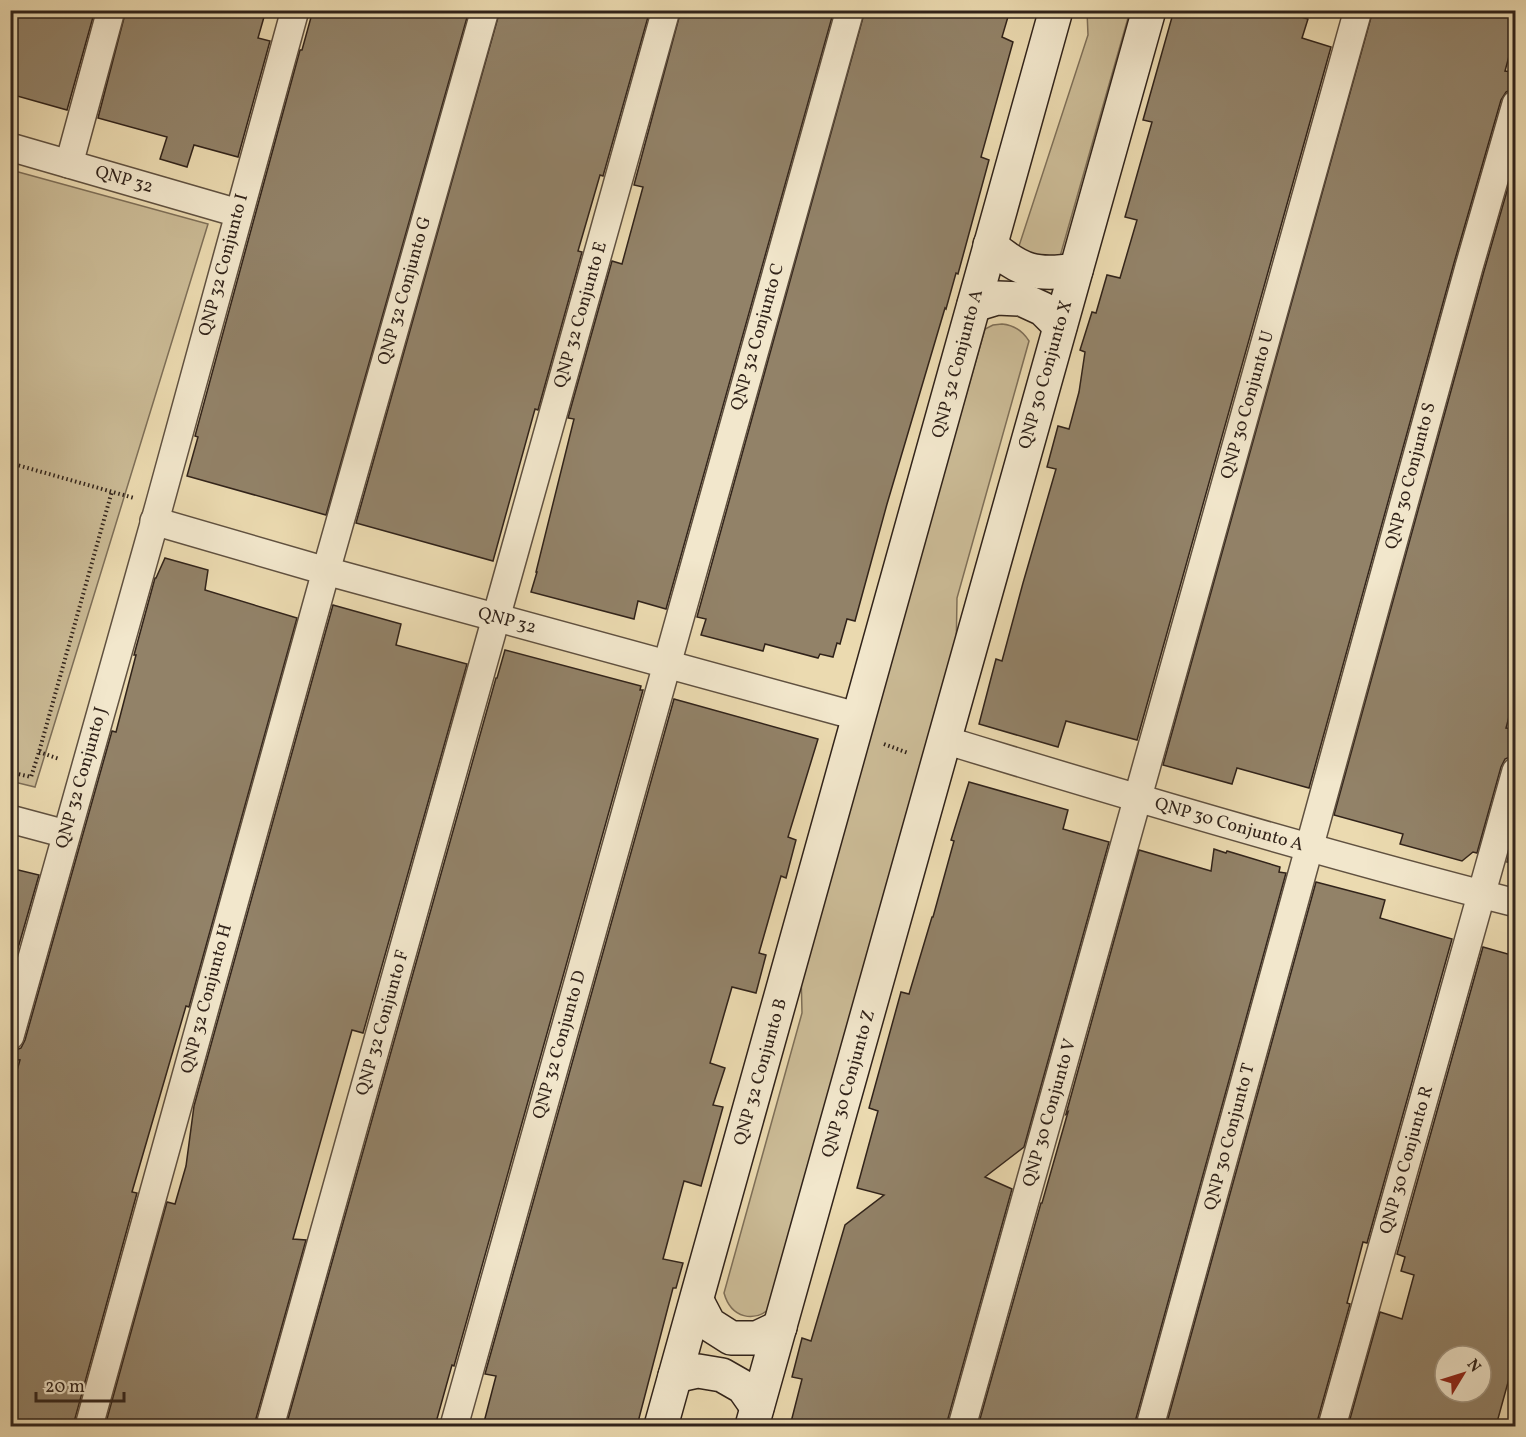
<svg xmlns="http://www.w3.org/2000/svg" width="1526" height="1437" font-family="Vollkorn,serif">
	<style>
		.green { fill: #cbbb96; stroke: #7e6f58; stroke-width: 1.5 }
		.building { fill: #928268; stroke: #31231a; stroke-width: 1.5; fill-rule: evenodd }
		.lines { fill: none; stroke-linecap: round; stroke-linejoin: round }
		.street-casing { stroke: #605140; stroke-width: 30 }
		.secondary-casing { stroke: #31231a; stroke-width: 36 }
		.path { stroke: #31231a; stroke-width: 4; stroke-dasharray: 1.5 3; stroke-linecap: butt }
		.street { stroke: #f2e7cc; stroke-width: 27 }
		.secondary { stroke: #f2e7cc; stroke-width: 33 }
		.labels { text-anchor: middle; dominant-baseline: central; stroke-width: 5; stroke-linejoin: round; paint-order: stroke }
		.street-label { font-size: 18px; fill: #31231a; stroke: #f2e7cc }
	</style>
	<rect width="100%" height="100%" fill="#ebdab0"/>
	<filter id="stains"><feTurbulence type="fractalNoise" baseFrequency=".00333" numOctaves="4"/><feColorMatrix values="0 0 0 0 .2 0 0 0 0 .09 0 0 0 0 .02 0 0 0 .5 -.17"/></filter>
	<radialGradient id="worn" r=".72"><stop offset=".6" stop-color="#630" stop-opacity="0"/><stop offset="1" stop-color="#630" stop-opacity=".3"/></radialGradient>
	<g class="green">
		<path d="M1087 11H1130L1059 260 1054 265 1018 249 1088 35Z"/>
		<path d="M11 170 208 224 35 787 10 781Z"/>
		<path d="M1002 324C1014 325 1022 330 1029 341L957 598 956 656 773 1306C754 1324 731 1318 724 1293L802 1013 801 971 985 329 993 325Z"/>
	</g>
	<g class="building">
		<path d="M18 10H95L67 110 10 94V11L18 12Z"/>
		<path d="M126 10H266L258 38 270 41 238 157 194 145 187 167 160 159 167 137 98 118Z"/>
		<path d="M313 10H457L468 14 326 515 187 476 198 437 195 436 300 50H302Z"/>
		<path d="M500 10H591L606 14 607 10H650L603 176 600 175 578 251 582 252 538 410 535 409 493 561 356 523Z"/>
		<path d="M681 10H834L666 609 638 601 634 619 531 592 537 572H536L574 419 568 418 612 261 622 264 643 187 634 185Z"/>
		<path d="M865 10H1010L1002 37 1013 42 981 157 989 160 958 274 956 273 946 309 945 308 887 504 855 621 847 619 840 644 837 643 833 657 820 654 818 658 765 644 763 651 701 635 706 619 697 617Z"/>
		<path d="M1174 10H1277L1308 19 1302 38 1331 47 1137 740 1066 721 1058 747 979 724 996 659 1002 661 1023 583 1056 469 1047 467 1058 426 1069 429 1079 392 1085 352 1080 350 1092 312 1096 313 1107 275 1120 278 1137 220 1125 217 1152 122 1143 120Z"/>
		<path d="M1373 10H1515V34L1505 71 1515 72V89H1512L1506 92 1501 100 1454 263 1309 788 1237 768 1232 784 1163 765Z"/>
		<path d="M1515 163V694L1506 728 1515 729V756H1512L1505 759 1501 767 1477 853 1473 852 1462 861 1400 844 1403 834 1334 815 1484 271Z"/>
		<path d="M165 558 208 570 205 590 297 618 189 1007 186 1006 132 1192 137 1193 74 1422V1426H10V1095L20 1060 10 1059V1051H14L21 1048 25 1040 112 731 116 732 136 655H134L155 578H156Z"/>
		<path d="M333 605 401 624 396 645 467 664 363 1033 352 1030 293 1239 306 1240 255 1422V1426H105L167 1202 175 1204 186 1166 194 1106Z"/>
		<path d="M505 650 641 686 640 690H643L454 1366 452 1365 435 1426H286L496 678H497Z"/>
		<path d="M674 699 818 739 788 837 796 840 786 878 781 876 759 953 766 955 756 993 732 987 710 1063 725 1068 713 1105 723 1107 701 1186 684 1181 663 1259 683 1263 676 1288H673L637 1426H483L496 1376 485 1374Z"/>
		<path d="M969 782 1068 810 1063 829 1109 842 1024 1147 985 1177 1012 1189 947 1422V1426H790L802 1379 792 1377 802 1338 811 1341 845 1225 884 1195 857 1188 878 1111 869 1108 901 992 909 994 932 917H933L954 841 951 840Z"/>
		<path d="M1515 831V864L1507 862Z"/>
		<path d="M1214 849 1226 853 1227 851 1280 867 1279 872 1286 873 1135 1422V1426H978L1041 1203H1042L1068 1112 1066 1114 1139 850 1211 871Z"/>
		<path d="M10 868 39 875 10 976Z"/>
		<path d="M1316 882 1385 900 1380 918 1452 939 1367 1243 1363 1242 1347 1303 1350 1304 1317 1422V1426H1166Z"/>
		<path d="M1483 947 1515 956V1357L1496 1426H1348L1380 1312 1402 1319 1414 1275 1401 1271 1405 1257 1397 1254ZM1445 1356H1481V1392H1445Z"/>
	</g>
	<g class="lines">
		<defs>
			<g id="street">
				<path d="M10 147 238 213"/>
				<path d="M69 164 111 10"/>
				<path d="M154 521 326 571 860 717"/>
				<path d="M945 740C1134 798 1324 854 1516 903"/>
				<path d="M10 819 66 834"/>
				<path d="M10 1036 159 506 295 10"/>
				<path d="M89 1426 326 571 485 10"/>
				<path d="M270 1426 666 10"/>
				<path d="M454 1426 850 10"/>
				<path d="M962 1426 1358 10"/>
				<path d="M1150 1426 1469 267 1516 104"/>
				<path d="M1332 1426 1516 771"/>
			</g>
			<g id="secondary">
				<path d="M990 245C1021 272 1036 276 1076 270"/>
				<path d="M974 305 997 298 1021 299 1043 309 1060 326"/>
				<path d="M697 1301 709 1324 731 1338H757L780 1327"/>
				<path d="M675 1376 698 1371 722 1375 743 1387 757 1407"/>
				<path d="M661 1426 1056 10"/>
				<path d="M752 1426 1149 10"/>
			</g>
		</defs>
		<use href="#street" class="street-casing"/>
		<use href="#secondary" class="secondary-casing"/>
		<g class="path">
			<path d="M10 463 134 498"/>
			<path d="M884 744 908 753"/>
			<path d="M39 752 59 759"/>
			<path d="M10 772 31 777 39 752 112 491"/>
		</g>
		<use href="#street" class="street"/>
		<use href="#secondary" class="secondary"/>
	</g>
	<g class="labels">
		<g class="street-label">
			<text transform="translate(124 180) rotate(16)">QNP 32</text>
			<text transform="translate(224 265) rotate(-75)">QNP 32 Conjunto I</text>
			<text transform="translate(405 291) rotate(-74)">QNP 32 Conjunto G</text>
			<text transform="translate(581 315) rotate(-74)">QNP 32 Conjunto E</text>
			<text transform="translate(758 337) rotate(-74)">QNP 32 Conjunto C</text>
			<text transform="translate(958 364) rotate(-75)">QNP 32 Conjunto A</text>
			<text transform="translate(1046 375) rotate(-74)">QNP 30 Conjunto X</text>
			<text transform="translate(1248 405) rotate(-74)">QNP 30 Conjunto U</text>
			<text transform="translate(1411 476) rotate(-75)">QNP 30 Conjunto S</text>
			<text transform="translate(507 621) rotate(15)">QNP 32</text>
			<text transform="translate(82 778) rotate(-74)">QNP 32 Conjunto J</text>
			<text transform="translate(1229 825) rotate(16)">QNP 30 Conjunto A</text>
			<text transform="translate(207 999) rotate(-75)">QNP 32 Conjunto H</text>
			<text transform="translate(383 1023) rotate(-74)">QNP 32 Conjunto F</text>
			<text transform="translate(560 1045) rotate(-74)">QNP 32 Conjunto D</text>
			<text transform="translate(761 1072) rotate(-74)">QNP 32 Conjunto B</text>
			<text transform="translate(849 1084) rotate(-74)">QNP 30 Conjunto Z</text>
			<text transform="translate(1050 1113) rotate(-74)">QNP 30 Conjunto V</text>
			<text transform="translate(1230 1137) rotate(-75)">QNP 30 Conjunto T</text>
			<text transform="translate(1407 1160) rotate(-74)">QNP 30 Conjunto R</text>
		</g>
	</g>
	<rect width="1526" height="1437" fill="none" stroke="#ebdab0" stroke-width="36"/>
	<rect x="12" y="12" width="1502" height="1413" fill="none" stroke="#31231a" stroke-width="3"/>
	<rect x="18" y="18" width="1490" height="1401" fill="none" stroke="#31231a" stroke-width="1.5"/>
	<g transform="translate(1463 1374) rotate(52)"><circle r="28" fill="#f2e7cc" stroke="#a59985" stroke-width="1.5"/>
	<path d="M0-4.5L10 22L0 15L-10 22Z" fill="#8f2418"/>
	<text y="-9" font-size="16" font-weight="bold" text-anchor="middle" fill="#31231a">N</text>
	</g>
	<path d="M36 1392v9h88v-9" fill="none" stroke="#31231a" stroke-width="3"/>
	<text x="45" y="1392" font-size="18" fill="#31231a" stroke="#f2e7cc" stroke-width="4.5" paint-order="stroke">20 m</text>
	<rect width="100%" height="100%" filter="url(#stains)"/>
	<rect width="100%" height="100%" fill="url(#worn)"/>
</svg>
